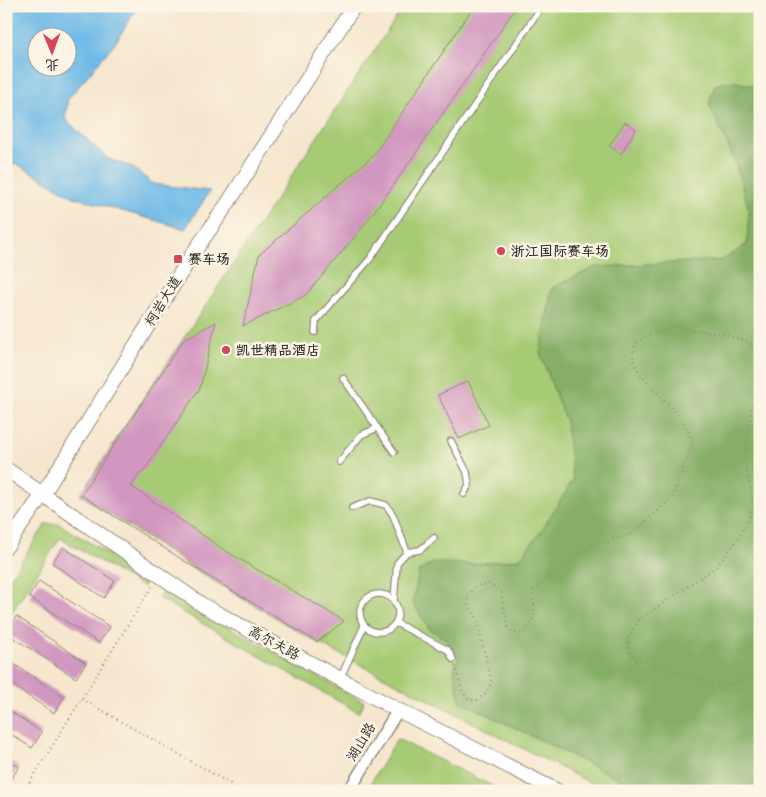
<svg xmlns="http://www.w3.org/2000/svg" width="766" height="797" font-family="Sriracha,'LXGW WenKai TC',sans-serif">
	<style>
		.green { fill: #a7cb75; stroke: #697b50 }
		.forest { fill: #85af66; stroke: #586d48 }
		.water { fill: #6db9e7; stroke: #4c7289; fill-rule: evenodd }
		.building { fill: #d297c0 }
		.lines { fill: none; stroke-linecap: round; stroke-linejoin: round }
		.service-casing { stroke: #90887c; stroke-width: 8 }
		.minor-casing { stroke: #90887c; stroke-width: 14 }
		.tertiary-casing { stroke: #90887c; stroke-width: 16 }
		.path { stroke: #90887c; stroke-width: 2; stroke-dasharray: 1 4; stroke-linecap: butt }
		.service { stroke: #fff; stroke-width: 5.5 }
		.minor { stroke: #fff; stroke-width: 11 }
		.tertiary { stroke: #fff; stroke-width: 14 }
		.poi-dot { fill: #d1495b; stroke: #fcf5e5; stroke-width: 2 }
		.labels { text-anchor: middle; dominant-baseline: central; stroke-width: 5; stroke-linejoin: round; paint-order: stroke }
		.poi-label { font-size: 14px; font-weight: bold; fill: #2b2b2b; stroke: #fcf5e5; text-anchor: start }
		.street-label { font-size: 14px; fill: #2b2b2b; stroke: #fcf5e5 }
	</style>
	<rect width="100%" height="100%" fill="#fcf5e5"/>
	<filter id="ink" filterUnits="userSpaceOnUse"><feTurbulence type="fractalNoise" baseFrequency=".02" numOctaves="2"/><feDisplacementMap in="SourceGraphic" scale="10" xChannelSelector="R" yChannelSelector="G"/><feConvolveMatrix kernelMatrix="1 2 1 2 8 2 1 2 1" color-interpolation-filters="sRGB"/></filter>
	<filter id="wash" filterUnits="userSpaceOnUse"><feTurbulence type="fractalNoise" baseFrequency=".0096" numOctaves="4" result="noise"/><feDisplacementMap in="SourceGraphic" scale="20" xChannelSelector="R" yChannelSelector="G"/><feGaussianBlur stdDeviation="1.12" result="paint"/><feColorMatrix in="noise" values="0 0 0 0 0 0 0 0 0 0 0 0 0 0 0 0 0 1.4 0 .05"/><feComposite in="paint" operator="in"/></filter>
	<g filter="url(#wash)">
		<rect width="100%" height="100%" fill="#f6e6cd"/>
		<g class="green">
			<path d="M404 6H760V791H606L318 643 207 577 80 495Z"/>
			<path d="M46 524H59L148 578 143 587 60 538 6 621V584Z"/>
			<path d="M164 591 364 702 359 713 158 598Z"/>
			<path d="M397 739 502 791H366Z"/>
		</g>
		<path class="forest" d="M731 81 760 87V791H644L460 701 454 671 459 656 445 639 430 630 413 603 419 571 433 563 474 564 519 559 540 533 573 480 566 422 540 353 552 288 595 267 723 260 747 244 749 210 734 159 709 104 715 85Z"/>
		<path class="water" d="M6 6H138L118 39 68 99 65 119 108 159 132 167 153 184 210 191 185 229 74 197 15 163 6 172ZM38 38H68V68H38Z"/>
		<g id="blocks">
			<g class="building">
				<path d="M474 6H517L393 186 357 234 306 295 243 326 259 255 373 156Z"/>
				<path d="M625 122 636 129 621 154 609 146Z"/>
				<path d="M216 322 200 388 144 471H142L131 486 224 550 344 621 317 642 208 576 81 495 184 339Z"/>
				<path d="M468 381 489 425 459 439 438 395Z"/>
				<path d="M63 547 115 581 104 598 52 563Z"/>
				<path d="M39 581 110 627 99 643 29 597Z"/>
				<path d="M16 616 86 663 76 678 6 633Z"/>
				<path d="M6 659 64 697 54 713 6 681Z"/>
				<path d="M6 709 42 732 32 748 6 731Z"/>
				<path d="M6 758 19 767 6 786Z"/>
			</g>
		</g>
	</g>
	<g filter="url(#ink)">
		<use href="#blocks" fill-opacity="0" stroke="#90887c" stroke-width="1"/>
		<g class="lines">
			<defs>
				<g id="service">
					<path d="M315 332 316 321 370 259 542 6"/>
					<path d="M343 378 394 452"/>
					<path d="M451 441 467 472 469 485 464 494"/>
					<path d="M339 462 361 435 377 428"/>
					<path d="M352 508 370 501 386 505 393 515 407 552"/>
					<circle cx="379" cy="613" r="19"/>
					<path d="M394 600 397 563 407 552 420 550 434 538"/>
					<path d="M396 623 448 650 453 659"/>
					<path d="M340 679 364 626"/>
				</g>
				<path id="minor" d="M349 791 398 710"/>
				<g id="tertiary">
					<path d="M6 469 204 606 398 710 557 791"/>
					<path d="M6 547 43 494 192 255 228 203 354 6"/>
				</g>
			</defs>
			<use href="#service" class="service-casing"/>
			<use href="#minor" class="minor-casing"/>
			<use href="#tertiary" class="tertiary-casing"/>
			<g class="path">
				<path d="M760 385 751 409 745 462 754 506 739 538 716 567 638 620 629 637 628 650 635 659 718 685 734 684 760 675"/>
				<path d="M455 666 462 690 468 699 476 701C485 695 490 690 491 679L476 616 468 606V595L476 586 489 584 501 592 508 627 514 633 522 634C538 620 534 609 533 590L591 546 632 534 672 498 693 442 681 418 640 374 633 360V350L637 342 647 335 673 327 724 334 748 342 760 349"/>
				<path d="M82 699 243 791"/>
				<path d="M24 791 153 585"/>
			</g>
			<use href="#service" class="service"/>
			<use href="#minor" class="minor"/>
			<use href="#tertiary" class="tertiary"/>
		</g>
	</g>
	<g class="poi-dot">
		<circle cx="501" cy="251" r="5"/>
		<rect x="173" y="254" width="10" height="10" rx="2.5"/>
		<circle cx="226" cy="350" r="5"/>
	</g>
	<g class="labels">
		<g class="poi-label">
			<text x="511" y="251">浙江国际赛车场</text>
			<text x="188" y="259">赛车场</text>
			<text x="236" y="350">凯世精品酒店</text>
		</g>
		<g class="street-label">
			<text transform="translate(163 301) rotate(-58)">柯岩大道</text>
			<text transform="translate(274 643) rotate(28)">高尔夫路</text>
			<text transform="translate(361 742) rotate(-59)">湖山路</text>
		</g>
	</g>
	<rect width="766" height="797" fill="none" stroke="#fcf5e5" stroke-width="25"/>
	<g transform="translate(52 52) rotate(179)"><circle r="24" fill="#fcf5e5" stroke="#a8a49b"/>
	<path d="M0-4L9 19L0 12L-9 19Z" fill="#d1495b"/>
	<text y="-8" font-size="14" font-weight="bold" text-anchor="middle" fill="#2b2b2b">北</text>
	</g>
</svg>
